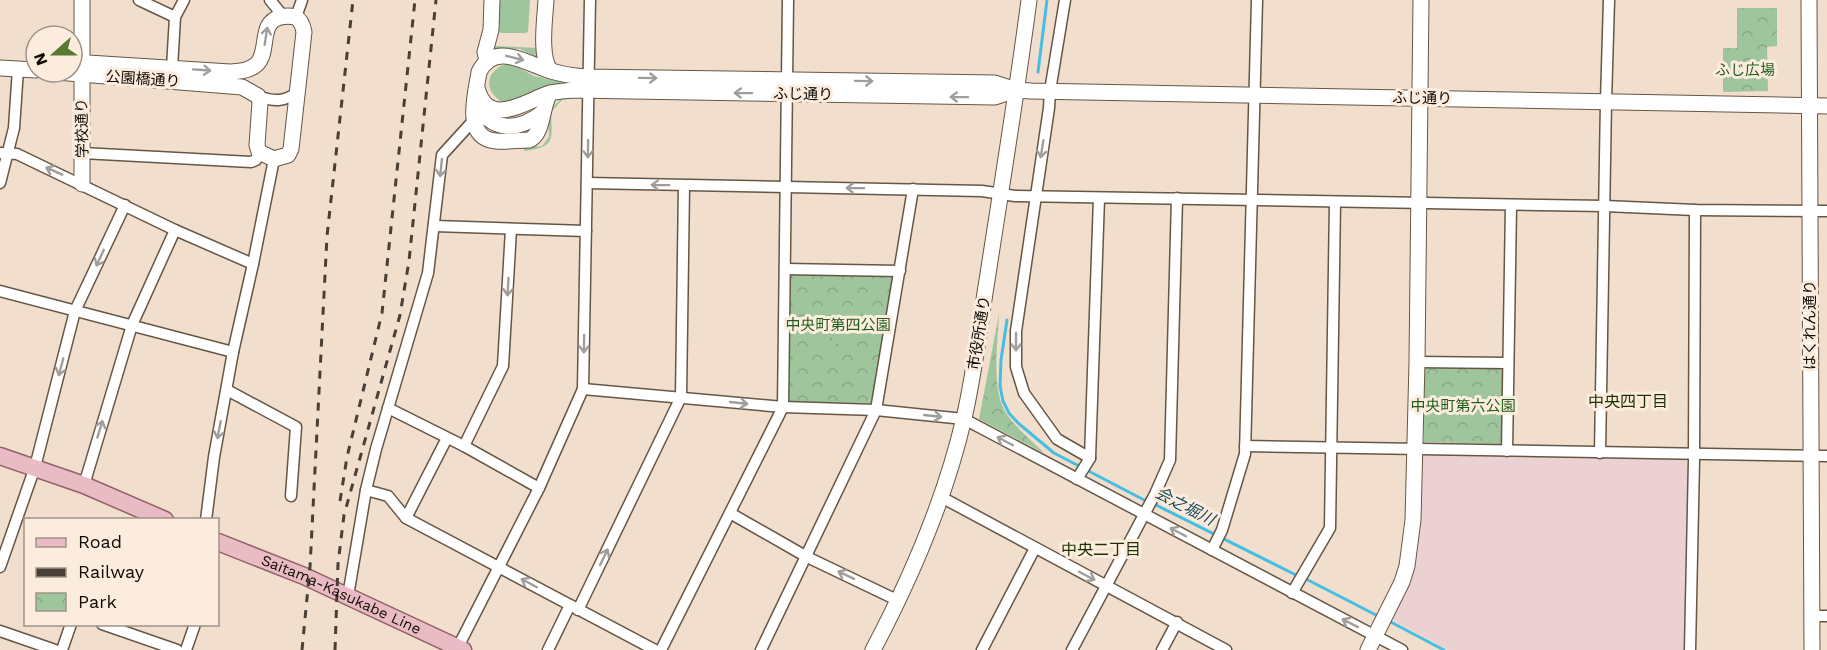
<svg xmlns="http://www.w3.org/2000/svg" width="1827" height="650" font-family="'Work Sans','Noto Sans JP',sans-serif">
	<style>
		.education { fill: #ecd1d2 }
		.grass { fill: #9fc59c }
		.park { fill: url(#park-crowns) }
		.garden { fill: url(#garden-dots) }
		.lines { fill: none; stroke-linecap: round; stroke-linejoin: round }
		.stream { stroke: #44bfe3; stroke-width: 3 }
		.street-casing { stroke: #665646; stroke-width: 13 }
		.secondary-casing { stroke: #665646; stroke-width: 17 }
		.primary-casing { stroke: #946068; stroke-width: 19 }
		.street { stroke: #fff; stroke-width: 10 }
		.secondary { stroke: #fff; stroke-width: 15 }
		.primary { stroke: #e9bbc4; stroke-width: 16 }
		.rail { stroke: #483f37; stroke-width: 3; stroke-dasharray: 8 8; stroke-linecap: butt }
		.oneway { stroke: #a09d9b }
		.labels { text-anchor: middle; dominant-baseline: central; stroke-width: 6; stroke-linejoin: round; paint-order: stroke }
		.park-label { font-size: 15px; fill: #1f5f1d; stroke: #fcecde }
		.street-label { font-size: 15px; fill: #110b06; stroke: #fcecde }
		.neighbourhood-label { font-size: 16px; fill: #1e3200; stroke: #fcecde }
		.water-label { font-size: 16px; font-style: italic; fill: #164959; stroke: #fcecde }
	</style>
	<defs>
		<pattern id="park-crowns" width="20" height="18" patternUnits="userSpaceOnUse" patternTransform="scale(1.5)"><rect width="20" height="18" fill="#9fc59c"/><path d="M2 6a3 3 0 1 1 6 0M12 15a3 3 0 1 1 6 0" fill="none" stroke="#88a885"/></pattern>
		<pattern id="garden-dots" width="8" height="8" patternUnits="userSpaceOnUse" patternTransform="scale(1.5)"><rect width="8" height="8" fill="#9fc59c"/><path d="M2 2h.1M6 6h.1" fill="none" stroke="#88a885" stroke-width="1.8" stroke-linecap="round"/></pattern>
	</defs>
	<rect width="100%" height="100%" fill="#f2decc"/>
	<path class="education" d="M1424 455 1684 459 1688 463 1684 650H1449L1393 620 1407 590 1415 567 1420 520 1421 459Z"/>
	<g class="grass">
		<path d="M498 0H530L528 32 525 33H501L497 29Z"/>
		<path d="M495 46 539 48V58L520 49H494Z"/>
		<path d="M510 63 534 76 567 83 504 103C481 91 486 68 510 63Z"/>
		<path d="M568 97V99L562 100 551 112C552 140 556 147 524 151V148L542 146 549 137 548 111 562 98Z"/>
	</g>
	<g class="park">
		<path d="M1737 8H1777V46L1767 47 1768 91 1723 92V48H1737Z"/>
		<path d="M791 272 897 273 873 403 787 402Z"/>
		<path d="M999 314C998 342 990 393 1008 416 1018 430 1032 441 1044 453L979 419Z"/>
		<path d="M1424 367 1503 369 1501 444 1424 442Z"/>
	</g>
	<circle class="garden" cx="833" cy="339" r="9"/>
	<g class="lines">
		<g class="stream">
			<path d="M1038 72 1047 0"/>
			<path d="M1007 320 1001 360 1000 386 1003 401 1009 413 1018 423 1054 453 1148 502"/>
			<path d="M1154 504 1298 576"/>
			<path d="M1304 578 1378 616"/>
			<path d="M1387 620 1444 650"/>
		</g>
		<defs>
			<g id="street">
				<path d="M139 0 175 17"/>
				<path d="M270 0 283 16"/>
				<path d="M1065 0 1050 91 1049 108 1016 331V367L1024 393 1057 439 1090 458"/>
				<path d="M296 17 302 0"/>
				<path d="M172 68 175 17 184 0"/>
				<path d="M258 96C274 102 284 102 298 92"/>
				<path d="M0 153 17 154 175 230 253 264"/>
				<path d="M82 153 251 162 256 160 259 152"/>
				<path d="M0 183 14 128 18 69"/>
				<path d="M587 183 982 191 1015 196 1605 206 1695 210 1827 211"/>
				<path d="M435 226 586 231"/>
				<path d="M785 269 900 271"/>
				<path d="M0 291 233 352"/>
				<path d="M1417 362 1508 363"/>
				<path d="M583 389 783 407 876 410 964 419 1402 650"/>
				<path d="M227 390 296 427 291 496"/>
				<path d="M388 408 464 446 539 488"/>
				<path d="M464 446 503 366 511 229"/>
				<path d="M1245 446 1827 456"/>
				<path d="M1507 451 1511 205"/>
				<path d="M1600 453 1606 101 1609 0"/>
				<path d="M1077 479 1090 458 1099 198"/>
				<path d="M84 485 132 325 175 230"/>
				<path d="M366 490 388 496 406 518 655 650"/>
				<path d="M941 497 1226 650"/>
				<path d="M730 513 807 557 899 601"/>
				<path d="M406 518 447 438"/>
				<path d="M206 520 214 457 233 352 253 264 274 159"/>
				<path d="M1212 550 1222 530 1245 454 1257 0"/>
				<path d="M0 567 35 467 75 311 125 205"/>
				<path d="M1292 593 1330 528 1335 202"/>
				<path d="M348 596 366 490 376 449 428 273 442 155 473 121"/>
				<path d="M578 610 681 397 684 186"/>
				<path d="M1812 616H1827"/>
				<path d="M102 624 177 650"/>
				<path d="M0 631 55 650"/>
				<path d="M458 647 539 488 583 389 590 0"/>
				<path d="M62 650 71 624"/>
				<path d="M186 650 195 624"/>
				<path d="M548 650 570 605"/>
				<path d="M661 650 783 407 788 0"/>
				<path d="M761 650 876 410 913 189"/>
				<path d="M982 650 1035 548"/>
				<path d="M1072 650 1155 494 1170 460 1177 198"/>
				<path d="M1162 650 1177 622"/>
				<path d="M1690 650 1694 460 1695 210"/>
			</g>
			<g id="secondary">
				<path d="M82 0V184"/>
				<path d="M546 0C545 18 539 58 551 71"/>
				<path d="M1809 0 1812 650"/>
				<path d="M487 61 485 52 491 30 492 0"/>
				<path d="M0 68 36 70"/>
				<path d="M56 72 242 87 258 96 260 102 257 145 259 152 274 159 288 155 291 149 304 32C303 26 301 20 295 17 291 16 285 16 281 17 258 22 270 50 257 64 249 71 240 71 230 72L72 62"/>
				<path d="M477 88C488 128 523 103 547 94 556 91 565 91 574 90L995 97 1016 90"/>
				<path d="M550 93C541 107 544 134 529 140 519 140 507 142 496 141 462 138 476 93 479 72 494 41 526 63 548 70 560 74 573 76 586 77L995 83 1016 90 1031 91 1827 106"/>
				<path d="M475 103C492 132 517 132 542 113"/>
				<path d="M873 650C912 576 945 500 964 418 975 371 980 322 988 274 1002 183 1017 92 1029 0"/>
				<path d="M1368 650 1402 582 1407 566 1413 520 1417 362 1421 0"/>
			</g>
			<g id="primary">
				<path d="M0 456 84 485 165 520"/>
				<path id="s1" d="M218 542 304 576 463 650"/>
			</g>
		</defs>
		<use href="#street" class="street-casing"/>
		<use href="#secondary" class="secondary-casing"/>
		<use href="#primary" class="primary-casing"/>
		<use href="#street" class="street"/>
		<use href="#secondary" class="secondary"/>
		<use href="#primary" class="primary"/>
		<g class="rail">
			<path d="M340 501 347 457 382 313 415 0"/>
			<path d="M302 650 310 567 327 236 353 0"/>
			<path d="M335 650 338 564 344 515 400 315 409 261 436 0"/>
		</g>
	</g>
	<defs><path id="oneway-shaft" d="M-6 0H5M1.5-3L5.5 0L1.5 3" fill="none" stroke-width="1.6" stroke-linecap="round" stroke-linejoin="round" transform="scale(1.5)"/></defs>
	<g class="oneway">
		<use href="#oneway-shaft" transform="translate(266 36) rotate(-81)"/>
		<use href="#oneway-shaft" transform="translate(515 58) rotate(14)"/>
		<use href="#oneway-shaft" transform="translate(202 70) rotate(4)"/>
		<use href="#oneway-shaft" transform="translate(648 78) rotate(1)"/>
		<use href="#oneway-shaft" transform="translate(864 81) rotate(1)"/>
		<use href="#oneway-shaft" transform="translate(743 93) rotate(-179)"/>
		<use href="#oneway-shaft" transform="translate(959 97) rotate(-179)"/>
		<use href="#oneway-shaft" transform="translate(588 149) rotate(91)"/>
		<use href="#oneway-shaft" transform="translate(1042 149) rotate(99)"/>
		<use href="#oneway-shaft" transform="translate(441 168) rotate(96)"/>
		<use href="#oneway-shaft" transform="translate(54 171) rotate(-156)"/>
		<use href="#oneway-shaft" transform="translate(660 185) rotate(-179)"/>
		<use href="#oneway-shaft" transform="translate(855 188) rotate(-179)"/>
		<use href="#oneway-shaft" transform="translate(100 258) rotate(115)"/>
		<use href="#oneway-shaft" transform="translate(508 287) rotate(93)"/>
		<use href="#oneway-shaft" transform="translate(1016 342) rotate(90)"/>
		<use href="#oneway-shaft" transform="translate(584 344) rotate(91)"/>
		<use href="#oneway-shaft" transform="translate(61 367) rotate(105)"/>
		<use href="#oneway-shaft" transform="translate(739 403) rotate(6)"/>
		<use href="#oneway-shaft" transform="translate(933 416) rotate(6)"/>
		<use href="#oneway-shaft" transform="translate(100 429) rotate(-73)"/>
		<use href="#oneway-shaft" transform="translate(219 430) rotate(101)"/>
		<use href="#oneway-shaft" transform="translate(1005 441) rotate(-152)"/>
		<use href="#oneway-shaft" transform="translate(1178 532) rotate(-152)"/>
		<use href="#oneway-shaft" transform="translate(604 557) rotate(-64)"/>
		<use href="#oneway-shaft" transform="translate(846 575) rotate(-155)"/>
		<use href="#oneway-shaft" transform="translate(1087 576) rotate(28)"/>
		<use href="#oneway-shaft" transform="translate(529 583) rotate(-152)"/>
		<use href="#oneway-shaft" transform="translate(1350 623) rotate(-153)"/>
	</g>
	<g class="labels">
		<g class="park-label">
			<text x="1745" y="70">ふじ広場</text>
			<text x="838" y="325">中央町第四公園</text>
			<text x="1463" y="406">中央町第六公園</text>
		</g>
		<g class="street-label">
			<text transform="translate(143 79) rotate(4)">公園橋通り</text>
			<text transform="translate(803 94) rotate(1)">ふじ通り</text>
			<text transform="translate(1422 98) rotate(1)">ふじ通り</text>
			<text transform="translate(82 128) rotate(-91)">学校通り</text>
			<text transform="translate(1810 325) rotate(-90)">はくれん通り</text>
			<text transform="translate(979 333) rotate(-81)">市役所通り</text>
			<text stroke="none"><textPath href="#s1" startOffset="134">Saitama-Kasukabe Line</textPath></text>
		</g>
		<g class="neighbourhood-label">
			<text x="1628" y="401">中央四丁目</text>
			<text x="1101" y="549">中央二丁目</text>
		</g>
		<g class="water-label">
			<text transform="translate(1185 506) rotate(27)">会之堀川</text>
		</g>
	</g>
	<rect x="24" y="518" width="195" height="108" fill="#fcecde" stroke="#9e9288" stroke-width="1.5"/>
	<rect x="36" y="538" width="30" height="9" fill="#e9bbc4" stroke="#9e9288" stroke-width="1.5"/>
	<text x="78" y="548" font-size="18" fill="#110b06">Road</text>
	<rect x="36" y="568" width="30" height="9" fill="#483f37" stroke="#9e9288" stroke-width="1.5"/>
	<text x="78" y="578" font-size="18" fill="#110b06">Railway</text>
	<rect x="36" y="593" width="30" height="18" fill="url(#park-crowns)" stroke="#9e9288" stroke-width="1.5"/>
	<text x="78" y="608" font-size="18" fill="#110b06">Park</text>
	<g transform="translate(54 54) rotate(249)"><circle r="28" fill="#fcecde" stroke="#9e9288" stroke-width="1.5"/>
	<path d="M0-4.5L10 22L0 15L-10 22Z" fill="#5a7930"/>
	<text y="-9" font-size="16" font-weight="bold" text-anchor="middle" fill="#110b06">N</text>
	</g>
</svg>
